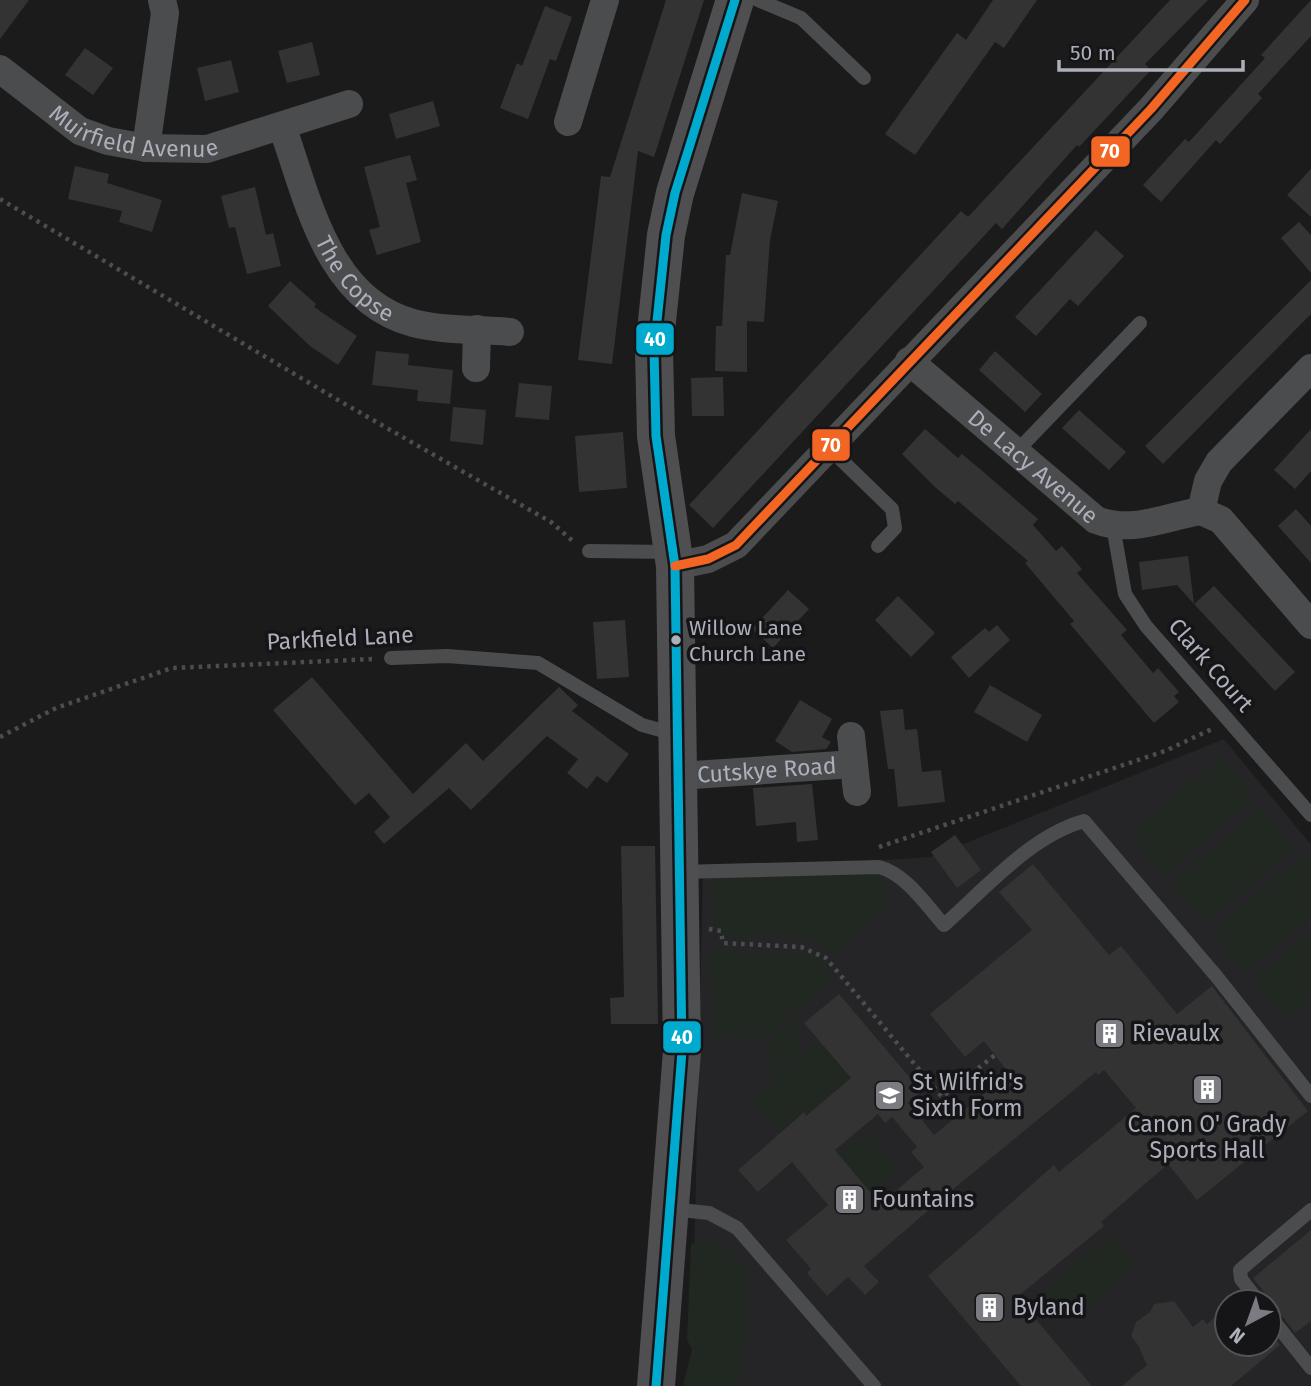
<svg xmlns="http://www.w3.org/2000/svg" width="1311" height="1386" font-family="'Fira Sans',sans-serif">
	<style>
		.built { fill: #252527; fill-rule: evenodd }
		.green { fill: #212822 }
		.building { fill: #333; fill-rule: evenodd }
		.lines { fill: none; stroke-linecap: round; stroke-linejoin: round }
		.path { stroke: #4c4d50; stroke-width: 4.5; stroke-dasharray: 3.5 5; stroke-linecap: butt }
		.lane { stroke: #4b4c4e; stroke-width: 14 }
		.street { stroke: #4b4c4e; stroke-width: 28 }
		.secondary { stroke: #4f4f52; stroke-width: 38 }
		.bus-1-casing { stroke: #151517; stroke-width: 14 }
		.bus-2-casing { stroke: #151517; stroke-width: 14 }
		.bus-1 { stroke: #00a9ce; stroke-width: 9 }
		.bus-2 { stroke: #f26522; stroke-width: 9 }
		.bus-dot { fill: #adb0ba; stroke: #151517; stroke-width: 2.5 }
		.labels { text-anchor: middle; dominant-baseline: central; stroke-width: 7; stroke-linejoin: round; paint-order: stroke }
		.bus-label { font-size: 21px; fill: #adb0ba; stroke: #151517; text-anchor: start }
		.street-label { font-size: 23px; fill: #adb0ba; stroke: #151517 }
		.poi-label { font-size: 23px; fill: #adb0ba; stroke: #151517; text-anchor: start }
		.line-badge { stroke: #151517; stroke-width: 2.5 }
		.badge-label { font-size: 19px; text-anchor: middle; font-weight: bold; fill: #fff }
	</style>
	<rect width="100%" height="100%" fill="#1b1b1b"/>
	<path class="built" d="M1224 739 1311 845V1386H720L692 1349 703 872 931 857ZM1227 1302H1269V1344H1227Z"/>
	<g class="green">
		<path d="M1220 758 1254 799 1165 874 1131 834Z"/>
		<path d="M1261 808 1295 848 1205 924 1171 884Z"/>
		<path d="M1302 855 1311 866V917L1247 972 1212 931Z"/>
		<path d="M877 870 887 876 885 908 833 956C810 926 758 937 725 939L721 928 715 925 710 874Z"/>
		<path d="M1311 931V1000L1287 1020 1253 980Z"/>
		<path d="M709 951 810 953 824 960 837 978 760 1040 714 1034Z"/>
		<path d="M797 1017 800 1055 771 1079 769 1039Z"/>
		<path d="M819 1041 851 1078 806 1116 803 1112 779 1133 753 1099Z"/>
		<path d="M867 1129 901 1170 872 1195 838 1153Z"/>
		<path d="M1111 1235 1136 1265 1069 1322 1044 1292Z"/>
		<path d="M706 1238C721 1244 742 1254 747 1272 754 1296 742 1359 738 1386H683L692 1349 687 1340 691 1244Z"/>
	</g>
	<g class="building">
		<path d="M0 0H29L0 39Z"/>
		<path d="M666 0H704L654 157 638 151 612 364 578 360 601 176 610 177Z"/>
		<path d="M993 0H1037L1004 48 995 42 915 155 885 134 957 33 966 40Z"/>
		<path d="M1170 0H1208L1145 64 1151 70 1079 147 1077 145 1002 229 996 223 713 528 689 505 961 211 968 217Z"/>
		<path d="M1311 0V36L1258 94 1262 98 1220 144 1216 140 1161 202 1143 185 1185 139 1189 142 1265 58 1261 55Z"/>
		<path d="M545 6 572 17 556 61 550 59 528 119 500 108 517 63 522 66Z"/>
		<path d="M312 42 320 75 287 83 278 51Z"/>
		<path d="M85 48 113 68 93 95 65 75Z"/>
		<path d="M231 60 239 92 205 101 197 68Z"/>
		<path d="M433 101 440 126 396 139 389 114Z"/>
		<path d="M410 155 417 180 406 183 421 242 377 255 369 230 380 227 364 167Z"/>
		<path d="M75 166 109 174 107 183 162 200 152 232 119 222 122 211 68 199Z"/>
		<path d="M1311 169V217L1287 195Z"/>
		<path d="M255 187 266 235 273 233 281 266 247 274 235 227 229 228 221 196Z"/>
		<path d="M742 193 778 201 770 240 764 322 747 321V372L715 371 716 326H722L726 255H730Z"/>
		<path d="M1299 222 1311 235V273L1281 238Z"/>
		<path d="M1096 230 1124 256 1078 306 1070 299 1036 336 1015 317Z"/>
		<path d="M1311 280V314L1163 464 1145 446Z"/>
		<path d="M290 281 316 304 314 307 357 336 338 365 310 346 268 306Z"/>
		<path d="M376 351 409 354 408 365 453 370 450 404 417 401 418 390 372 385Z"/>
		<path d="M995 351 1042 394 1025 412 979 370Z"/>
		<path d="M723 377 724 416H692L691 378Z"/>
		<path d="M519 383 552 386 549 420 515 417Z"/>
		<path d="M453 407 486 410 483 445 450 441Z"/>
		<path d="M1079 410 1126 452 1109 470 1062 428Z"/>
		<path d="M925 429 958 458 962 454 980 469 1038 519 1033 525 1056 551 1062 546 1082 569 1077 573 1127 630 1121 635 1153 673 1158 668 1179 692 1174 696 1179 702 1154 723 1070 624 1074 621 1025 563 1028 561 958 501 955 504 935 487 902 454Z"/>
		<path d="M1311 429V471L1295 489 1274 470Z"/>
		<path d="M623 432 627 488 579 492 575 436Z"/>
		<path d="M1296 509 1311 526V563L1278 526Z"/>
		<path d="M1188 556 1194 604 1177 585 1142 590 1139 562Z"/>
		<path d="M1214 586 1295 672 1275 691 1194 604Z"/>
		<path d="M788 590 809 609 773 648 752 629Z"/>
		<path d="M898 596 935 633 911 657 875 620Z"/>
		<path d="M625 620 629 677 597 679 593 622Z"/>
		<path d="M997 625 1010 640 969 678 951 657 985 628 989 632Z"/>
		<path d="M312 677 413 794 466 743 483 761 559 687 578 705 572 711 629 754 607 783 597 776 587 789 567 773 578 759 547 736 471 810 449 788 384 844 374 832 390 817 369 793 355 805 273 710Z"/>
		<path d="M990 685 1042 715 1027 742 974 712Z"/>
		<path d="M800 700 832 719 822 737 831 742 826 749 792 752 775 741Z"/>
		<path d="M903 709 905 730 917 729 922 772 941 770 945 802 898 807 894 769H888L880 711Z"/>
		<path d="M812 784 818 840 797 842 796 822 756 826 753 788Z"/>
		<path d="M955 835 981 870 957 888 931 852Z"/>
		<path d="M621 846H655L658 1024H611L610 998 624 997Z"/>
		<path d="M1033 864 1109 955 1121 946 1177 1014 1212 986 1308 1111 1197 1200 1168 1164 1101 1222 1104 1226 1017 1297 1092 1386H1021L928 1276 1054 1165 1059 1172 1136 1108 1104 1070 1098 1075 1096 1072 946 1195 864 1266 879 1282 865 1295 848 1277 827 1296 807 1273 811 1269 786 1240 828 1205 792 1162 758 1192 738 1170 804 1112 806 1116 851 1078 804 1023 839 994 922 1092 908 1103 934 1135 1009 1073 984 1041 965 1057 930 1014 1032 930 999 892ZM878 1114 885 1123 892 1117 917 1147 911 1152 924 1167 880 1204 835 1150Z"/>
		<path d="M1311 1230V1321L1295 1333 1277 1309 1269 1306 1267 1296 1253 1278Z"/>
		<path d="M1174 1301 1193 1327 1203 1319 1207 1324 1227 1307V1344H1269V1330L1280 1345 1231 1386H1122L1147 1365 1138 1345 1131 1336 1136 1322 1150 1312 1154 1304Z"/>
	</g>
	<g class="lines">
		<g class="path">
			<path d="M0 199 338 400 551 522 575 543"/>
			<path d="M0 737 56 708 172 668 374 659"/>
			<path d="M879 847 1165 751 1214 728"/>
			<path d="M709 929 721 931 723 943 801 947 826 958 942 1097 995 1055"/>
		</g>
		<g class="lane">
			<path d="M758 0 801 18 864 78"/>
			<path d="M828 447 892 509 895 528 878 546"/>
			<path d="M1016 452 1140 323"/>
			<path d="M1113 526 1125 594 1146 626 1311 815"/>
			<path d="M589 551 672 552"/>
			<path d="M391 658 447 656 538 663 642 725 675 734"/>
			<path d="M679 872 879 867C906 874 926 905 944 925 985 889 1030 836 1084 821L1217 977 1311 1096"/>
			<path d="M671 1209 709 1213 737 1228 874 1386"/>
			<path d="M1259 1302 1241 1279 1240 1270 1311 1210"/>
			<path d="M1269 1315 1311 1368"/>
		</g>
		<g class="street">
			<path id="s1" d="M0 69 80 131 108 141 146 148 207 149 349 104"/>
			<path d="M568 122 605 0"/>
			<path id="s2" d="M282 126C308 199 327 300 413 323 443 331 479 329 510 332"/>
			<path d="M146 148 165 13 162 0"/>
			<path id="s3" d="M909 361 1096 520C1133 534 1164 517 1201 511L1208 481 1219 462 1311 368"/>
			<path d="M476 368 477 329"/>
			<path d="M1201 511 1221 520 1311 625"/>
			<path d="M675 566 708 559 736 545 1151 109 1245 0"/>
			<path d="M851 736 857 792"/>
			<path id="s4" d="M679 776 854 764"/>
		</g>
		<path class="secondary" d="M656 1386 682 1051 675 566 656 436 654 350 666 235 675 193 735 0"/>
		<defs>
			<path id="bus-1" d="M656 1386 682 1051 675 566 656 436 654 350 666 235 675 193 735 0"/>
			<path id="bus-2" d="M675 566 708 559 736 545 1151 109 1245 0"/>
		</defs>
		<use href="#bus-1" class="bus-1-casing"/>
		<use href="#bus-2" class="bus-2-casing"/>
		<use href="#bus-1" class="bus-1"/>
		<use href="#bus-2" class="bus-2"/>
	</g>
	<defs>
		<symbol id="building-square" viewBox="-11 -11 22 22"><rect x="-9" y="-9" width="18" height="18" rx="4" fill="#7a7c82" stroke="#151517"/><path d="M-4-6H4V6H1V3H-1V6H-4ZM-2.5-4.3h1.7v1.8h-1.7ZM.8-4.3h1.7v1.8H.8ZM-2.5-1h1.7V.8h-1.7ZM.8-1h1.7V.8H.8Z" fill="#fff"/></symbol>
		<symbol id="university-square" viewBox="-11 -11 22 22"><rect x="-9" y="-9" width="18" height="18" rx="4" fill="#7a7c82" stroke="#151517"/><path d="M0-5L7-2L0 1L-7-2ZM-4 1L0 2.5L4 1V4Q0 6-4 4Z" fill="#fff"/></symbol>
	</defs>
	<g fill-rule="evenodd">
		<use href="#building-square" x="1092" y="1016" width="35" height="35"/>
		<use href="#building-square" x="1190" y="1072" width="35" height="35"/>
		<use href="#university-square" x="872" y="1078" width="35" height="35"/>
		<use href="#building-square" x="832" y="1182" width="35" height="35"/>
		<use href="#building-square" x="972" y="1290" width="35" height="35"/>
	</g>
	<circle class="bus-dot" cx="676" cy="640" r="6"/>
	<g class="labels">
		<g class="bus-label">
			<text x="689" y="628">Willow Lane<tspan x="689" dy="26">Church Lane</tspan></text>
		</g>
		<g class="street-label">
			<text stroke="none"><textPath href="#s1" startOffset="154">Muirfield Avenue</textPath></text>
			<text stroke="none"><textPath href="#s2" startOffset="172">The Copse</textPath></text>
			<text stroke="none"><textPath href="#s3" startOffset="163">De Lacy Avenue</textPath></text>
			<text transform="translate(340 638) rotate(-3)">Parkfield Lane</text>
			<text transform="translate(1211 665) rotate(49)">Clark Court</text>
			<text stroke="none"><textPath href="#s4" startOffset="88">Cutskye Road</textPath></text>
		</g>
		<g class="poi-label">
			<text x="1132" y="1033">Rievaulx</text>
			<text x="912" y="1082">St Wilfrid's<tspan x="912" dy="26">Sixth Form</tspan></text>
			<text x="1207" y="1124" text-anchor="middle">Canon O' Grady<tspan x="1207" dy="26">Sports Hall</tspan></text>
			<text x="872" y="1199">Fountains</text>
			<text x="1013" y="1307">Byland</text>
		</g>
	</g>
	<g class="line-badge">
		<rect x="1090" y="135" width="41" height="33" rx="7" fill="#f26522"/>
		<rect x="635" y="322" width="40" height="34" rx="7" fill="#00a9ce"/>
		<rect x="811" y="428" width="40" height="34" rx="7" fill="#f26522"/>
		<rect x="662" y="1020" width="40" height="34" rx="7" fill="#00a9ce"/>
	</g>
	<g class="badge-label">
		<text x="1110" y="158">70</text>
		<text x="655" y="346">40</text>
		<text x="831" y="452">70</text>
		<text x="682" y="1044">40</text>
	</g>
	<g transform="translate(1248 1323) rotate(221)"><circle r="33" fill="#151517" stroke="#525358" stroke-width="2"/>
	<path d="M0-5L12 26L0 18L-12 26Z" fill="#7a7c82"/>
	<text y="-10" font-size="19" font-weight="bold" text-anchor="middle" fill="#adb0ba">N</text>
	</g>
	<path d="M1059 60v10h184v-10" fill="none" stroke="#adb0ba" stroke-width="3.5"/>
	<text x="1070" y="60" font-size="21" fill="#adb0ba" stroke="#151517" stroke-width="5" paint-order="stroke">50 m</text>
</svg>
